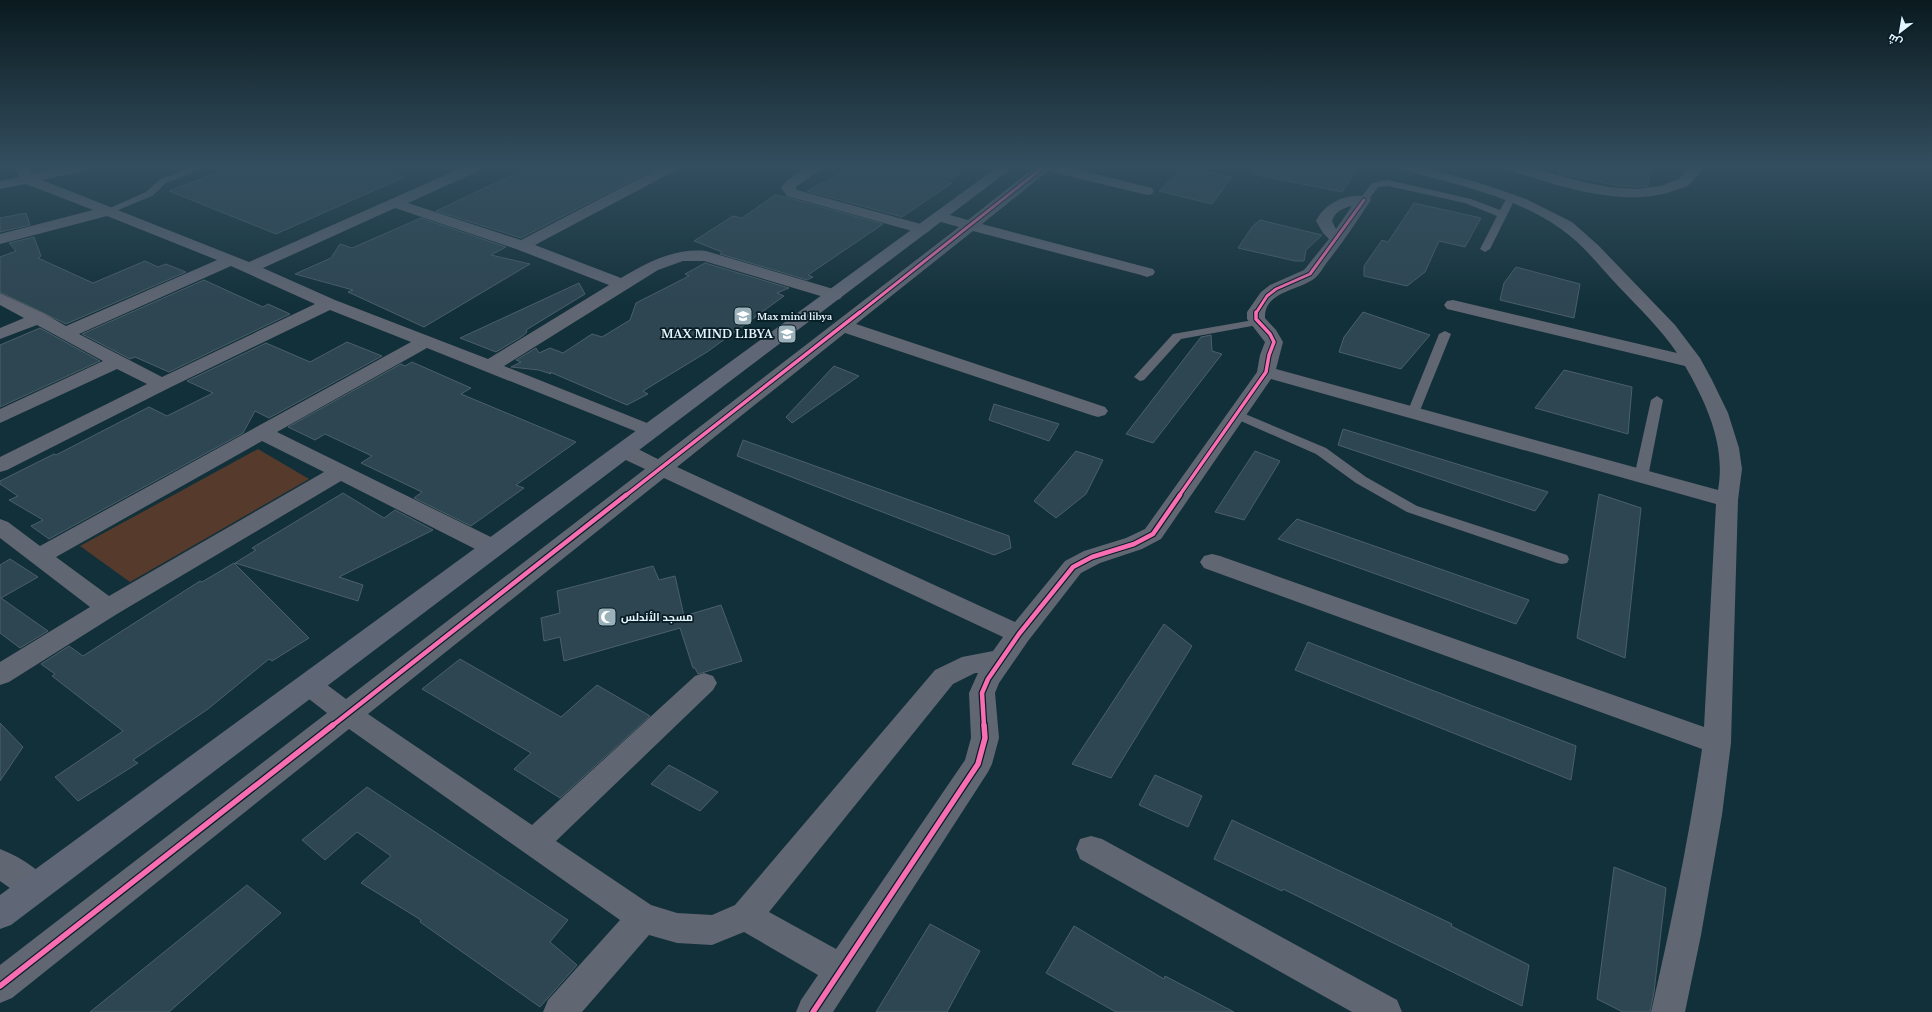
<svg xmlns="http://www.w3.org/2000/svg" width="1932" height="1012" font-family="'Libre Baskerville',Cairo,serif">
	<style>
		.green { fill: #563a2c }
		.building { fill: #2e4652; stroke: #4b5f69 }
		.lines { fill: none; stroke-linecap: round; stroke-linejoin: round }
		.service { fill: #616673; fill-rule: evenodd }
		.minor { fill: #616673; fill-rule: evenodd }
		.secondary { fill: #5f6776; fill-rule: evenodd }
		.cycleway-far3-casing { stroke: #091d25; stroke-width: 5 }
		.cycleway-far2-casing { stroke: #091d25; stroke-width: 5.5 }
		.cycleway-far1-casing { stroke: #091d25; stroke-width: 7 }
		.cycleway-casing { stroke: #091d25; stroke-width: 8 }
		.cycleway-far3 { stroke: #f96db3; stroke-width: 3 }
		.cycleway-far2 { stroke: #f96db3; stroke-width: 3.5 }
		.cycleway-far1 { stroke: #f96db3; stroke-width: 4.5 }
		.cycleway { stroke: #f96db3; stroke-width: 5.5 }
		.labels { text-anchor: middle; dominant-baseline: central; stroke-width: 3.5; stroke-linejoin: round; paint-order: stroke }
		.far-poi-label { font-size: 9px; font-weight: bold; fill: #e3f6ff; stroke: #091d25; text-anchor: start }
		.poi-label { font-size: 11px; font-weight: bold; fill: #e3f6ff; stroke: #091d25; text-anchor: end }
	</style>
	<rect width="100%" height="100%" fill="#123039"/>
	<path class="green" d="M258 449 309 479 130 582 80 546Z"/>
	<g class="building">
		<path d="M236 165H372L404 177 276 234 169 191Z"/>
		<path d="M534 165H662L521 238 436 211Z"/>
		<path d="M857 165 870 166 969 165 947 182 952 183 902 217 807 191Z"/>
		<path d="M1253 165H1359L1342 192 1252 174Z"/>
		<path d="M1560 165H1625L1651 170 1648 186 1637 187 1620 186 1559 174Z"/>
		<path d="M1184 167 1232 177 1212 204 1159 191Z"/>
		<path d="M775 195 786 197 883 224 808 275 813 277 807 280 720 254 722 252 694 241 733 216 742 218Z"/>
		<path d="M1414 203 1481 218 1465 247 1439 241 1425 272 1407 286 1364 276V266L1382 240 1388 242Z"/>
		<path d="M26 213 30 225 0 232V218Z"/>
		<path d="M421 218 506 247 491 255 530 264 424 327 348 292 353 290 295 274 331 258 340 244 352 248Z"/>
		<path d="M1260 220 1322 235 1306 250 1304 261H1295L1238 248 1252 227Z"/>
		<path d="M34 237 41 256 38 258 93 283 145 261 158 267 166 264 186 272 66 324 0 292V257L16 251 9 243Z"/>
		<path d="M705 263 789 288 777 293 784 296 707 352 643 391 648 394 627 405 550 372 551 374 539 370 511 367 521 362 516 360 536 348 539 353 550 348 563 353 592 334 602 337 630 320 636 303 689 276 685 274Z"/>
		<path d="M1516 267 1580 284 1574 318 1500 300 1504 283Z"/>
		<path d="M204 280 263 307 268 304 290 314 169 372 135 357 130 359 82 334Z"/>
		<path d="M579 283 585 294 526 330 527 332 521 337 496 352 460 338Z"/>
		<path d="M1363 312 1430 335 1401 369 1339 352 1344 337Z"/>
		<path d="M40 328 100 361 0 407V345Z"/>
		<path d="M1211 335 1212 351 1222 354 1153 443 1126 434 1201 337Z"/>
		<path d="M347 342 382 356 269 418 255 411 243 433 49 539 31 526 43 520 9 500 18 496 0 484V481L54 454 56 455 149 407 167 416 213 393 187 381 266 343 310 362Z"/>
		<path d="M412 362 471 388 461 394 576 442 516 485 524 488 471 526 414 498 422 492 361 463 372 456 325 434 315 440 288 427 401 364 405 366Z"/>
		<path d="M834 366 859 376 792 423 786 417Z"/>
		<path d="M1564 370 1632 387 1628 434 1535 408Z"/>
		<path d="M994 404 1059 424 1049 441 989 420Z"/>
		<path d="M1343 429 1548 492 1535 511 1338 445Z"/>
		<path d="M743 440 1009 536 1011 548 994 555 737 456Z"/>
		<path d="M1076 451 1103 460 1086 494 1056 518 1034 501Z"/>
		<path d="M1255 451 1280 461 1244 520 1215 512Z"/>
		<path d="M343 493 384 518 395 510 433 530 339 577 363 585 358 601 235 563 256 550 252 548Z"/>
		<path d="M1599 494 1641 508 1625 658 1577 638Z"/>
		<path d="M1297 519 1529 600 1516 624 1278 539Z"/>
		<path d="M10 559 38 577 1 598 48 631 20 648 0 633V565Z"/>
		<path d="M234 563 309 638 272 661 269 659 208 709 133 760 138 763 78 801 55 777 123 731 52 676 55 674 41 664 69 646 83 656 200 581 202 582Z"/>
		<path d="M653 566 659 580 675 576 684 616 721 605 742 661 698 674 695 668H693L680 628 564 661 560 637 544 641 541 618 560 613 557 591Z"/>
		<path d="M1164 624 1192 646 1111 778 1072 764Z"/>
		<path d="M1308 642 1576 746 1571 780 1295 670Z"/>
		<path d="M460 659 561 717 597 685 650 716 560 798 514 769 531 753 422 689Z"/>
		<path d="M0 723 23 747 0 781Z"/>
		<path d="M669 765 718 792 700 811 651 784Z"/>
		<path d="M1155 775 1202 796 1188 827 1139 805Z"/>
		<path d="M367 787 568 920 550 942 577 965 540 1007 420 922 421 920 361 883 391 856 357 832 325 860 302 840Z"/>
		<path d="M1232 820 1452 924 1451 926 1529 965 1522 1006 1283 889 1282 891 1214 859Z"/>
		<path d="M1614 867 1666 888 1654 992 1650 1012H1623L1597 999Z"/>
		<path d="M247 885 281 913 169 1012H90Z"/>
		<path d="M930 924 980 951 947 1012H876Z"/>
		<path d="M1074 926 1164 979 1165 976 1234 1012H1116L1046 973Z"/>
	</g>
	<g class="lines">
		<g class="service">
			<path d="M200 165H212L166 183 152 196 111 213H105L103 211 146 192 160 179Z"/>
			<path d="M1388 180 1471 199 1500 210 1507 197H1513L1515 199 1490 249 1485 252 1480 249 1497 216 1465 203 1388 186 1378 187 1367 202H1361L1359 200 1372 183Z"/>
			<path d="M1259 319 1265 322 1263 324 1181 339 1144 380 1140 381 1134 377 1173 334Z"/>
			<path d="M1445 331 1451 334 1419 413 1413 417 1409 416 1407 413 1439 334Z"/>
			<path d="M1657 396 1663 400 1648 477 1646 480H1636L1634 477 1651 400Z"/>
			<path d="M1238 411 1326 448 1366 477 1417 506 1567 555 1569 559 1567 563 1562 564 1557 563 1407 512 1356 483 1316 454 1234 418 1232 415 1234 412Z"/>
		</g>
		<g class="minor">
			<path d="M14 165H28L32 174 73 165H99L97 168 42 180 249 262 468 165H487L485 168 408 203 521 240 665 165H682L680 168 535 245 621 278C648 262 674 248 706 251L840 291 843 295 840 299 834 300 704 261H683L658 270 504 366 657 427 660 431 657 435 650 437 427 348 277 432 501 542 504 548 501 554 493 556 485 554 341 481 117 614 9 682 0 685V662L90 607 0 538V519L8 522 40 546 411 342 330 310 169 388 7 470 0 472V457L147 384 117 369 0 423V409L103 361 37 325 0 339V328L24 318 0 305V293L45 314 66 326 217 260 107 216 0 244V234L93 210 26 184 0 189V181L19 177ZM395 208 516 249 609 285 488 359 335 300 263 268ZM231 266 315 304 162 377 79 334ZM262 441 324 472 109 596 56 557Z"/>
			<path d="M810 165H827L797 186 796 188 797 190 928 226 931 229 928 232 923 234 787 196 781 188C788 177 800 172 810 165Z"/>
			<path d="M1035 165H1059L1152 188 1154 191 1152 194 1147 195 1048 171 982 224 1153 269 1155 272 1153 275 1147 277 1141 275 973 231 856 324 1105 407 1108 411 1105 415 1098 417 1091 415 845 333 677 467 1015 622 1065 561 1084 551 1126 538 1145 529 1257 372 1260 355 1265 342 1247 319V312L1261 292 1270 285 1304 270 1329 239 1323 233 1316 221C1325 202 1349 192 1369 197L1371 200C1357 221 1344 241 1328 261 1324 266 1320 274 1315 278 1299 291 1264 291 1265 318L1276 330 1283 342 1276 369 1718 490C1726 446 1707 404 1685 366L1447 309 1444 305 1447 301 1453 300 1677 353C1660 328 1639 308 1619 287 1600 267 1584 245 1561 229 1514 195 1452 184 1397 168L1395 165H1417L1486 185 1526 199 1572 222 1598 245 1675 325 1700 358 1712 380 1728 413 1739 448 1742 469 1738 500 1731 743 1722 815 1701 935 1685 1012H1651C1671 925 1689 838 1702 749L1204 568 1200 562 1204 556 1212 554 1220 556 1704 727 1716 504 1271 379 1161 539 1142 549 1100 563 1081 573 1028 641 999 683 995 693 999 738 992 764 988 772 833 1012H796L801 1000 818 975 744 932 712 945 677 943 649 935 582 1012H543L548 1000 620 920 349 729 12 998 0 1003V965L327 713 300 692 296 685 300 678 309 675 318 678 346 699 645 469 617 456 614 451 617 446C631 443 645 453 658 459L959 227 934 220 931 217 934 214 939 212 968 220 1036 166ZM1352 206 1336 229 1332 221C1335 212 1342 208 1352 206ZM664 478 1003 637 993 651 962 657 935 670 735 905 712 915 677 913 651 905 556 841 713 690 717 683 713 676 704 673 695 676 532 825 368 714ZM975 673H978L969 693 971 738 965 760 836 949 769 912 953 684Z"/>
			<path d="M1500 165H1521L1580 181 1609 187 1637 189 1660 186 1679 179 1691 165H1705C1701 171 1695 179 1690 184 1687 187 1682 188 1678 189 1627 211 1553 184 1502 168Z"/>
			<path d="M1091 836 1102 839 1397 1000 1402 1012H1352L1080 859 1076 849 1080 839Z"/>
			<path d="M0 849C18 856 43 870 51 888L46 898 35 902 24 898 0 881Z"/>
		</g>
		<path class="secondary" d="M1000 165H1016L11 925 0 929V895Z"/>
		<defs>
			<g id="cycleway-far3">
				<path d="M859 313 1046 165"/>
				<path d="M1256 313 1267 296 1276 289 1310 274 1364 200"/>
			</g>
			<g id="cycleway-far2">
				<path d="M625 496 860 312"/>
				<path d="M1179 496 1266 372 1269 355 1274 342 1270 334 1256 319V312"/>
			</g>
			<g id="cycleway-far1">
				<path d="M332 726 626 495"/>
				<path d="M984 726 982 693 988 679 1019 634 1073 567 1092 557 1134 544 1153 534 1180 495"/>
			</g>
			<g id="cycleway">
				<path d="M0 986 333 725"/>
				<path d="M813 1012 978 764 985 738 984 725"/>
			</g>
		</defs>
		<use href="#cycleway-far3" class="cycleway-far3-casing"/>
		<use href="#cycleway-far2" class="cycleway-far2-casing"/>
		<use href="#cycleway-far1" class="cycleway-far1-casing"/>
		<use href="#cycleway" class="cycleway-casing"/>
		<use href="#cycleway-far3" class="cycleway-far3"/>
		<use href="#cycleway-far2" class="cycleway-far2"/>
		<use href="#cycleway-far1" class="cycleway-far1"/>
		<use href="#cycleway" class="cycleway"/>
	</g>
	<linearGradient id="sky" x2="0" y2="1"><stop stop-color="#0a1a1f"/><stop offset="0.54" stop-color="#334e5f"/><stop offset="1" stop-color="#334e5f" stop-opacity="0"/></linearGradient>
	<rect width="1932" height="307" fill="url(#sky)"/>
	<defs>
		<symbol id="university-square" viewBox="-11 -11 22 22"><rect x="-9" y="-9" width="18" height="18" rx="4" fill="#9ab1ba" stroke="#091d25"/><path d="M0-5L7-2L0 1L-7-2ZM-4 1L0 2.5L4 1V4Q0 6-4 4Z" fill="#fff"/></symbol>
		<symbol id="school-square" viewBox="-11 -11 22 22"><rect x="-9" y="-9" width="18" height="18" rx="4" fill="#9ab1ba" stroke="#091d25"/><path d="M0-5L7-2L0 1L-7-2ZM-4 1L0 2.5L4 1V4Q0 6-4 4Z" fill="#fff"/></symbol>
		<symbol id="mosque-square" viewBox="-11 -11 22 22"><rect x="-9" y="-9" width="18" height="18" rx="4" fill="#9ab1ba" stroke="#091d25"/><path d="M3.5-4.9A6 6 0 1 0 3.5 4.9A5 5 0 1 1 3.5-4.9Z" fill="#fff"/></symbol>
	</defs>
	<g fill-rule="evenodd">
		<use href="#university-square" x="732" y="305" width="22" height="22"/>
		<use href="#school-square" x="776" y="323" width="22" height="22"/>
		<use href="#mosque-square" x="596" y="606" width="22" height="22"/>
	</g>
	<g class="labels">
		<g class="far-poi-label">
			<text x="757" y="316">Max mind libya</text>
		</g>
		<g class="poi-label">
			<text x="773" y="334">MAX MIND LIBYA</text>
			<text x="621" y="617" text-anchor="start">مسجد الأندلس</text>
		</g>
	</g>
	<g transform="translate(1900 32) rotate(211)" stroke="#091d25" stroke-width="3" paint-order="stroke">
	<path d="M0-3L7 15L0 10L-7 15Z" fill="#e3f6ff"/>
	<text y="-6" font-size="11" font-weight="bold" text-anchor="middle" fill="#e3f6ff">ش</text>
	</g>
</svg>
